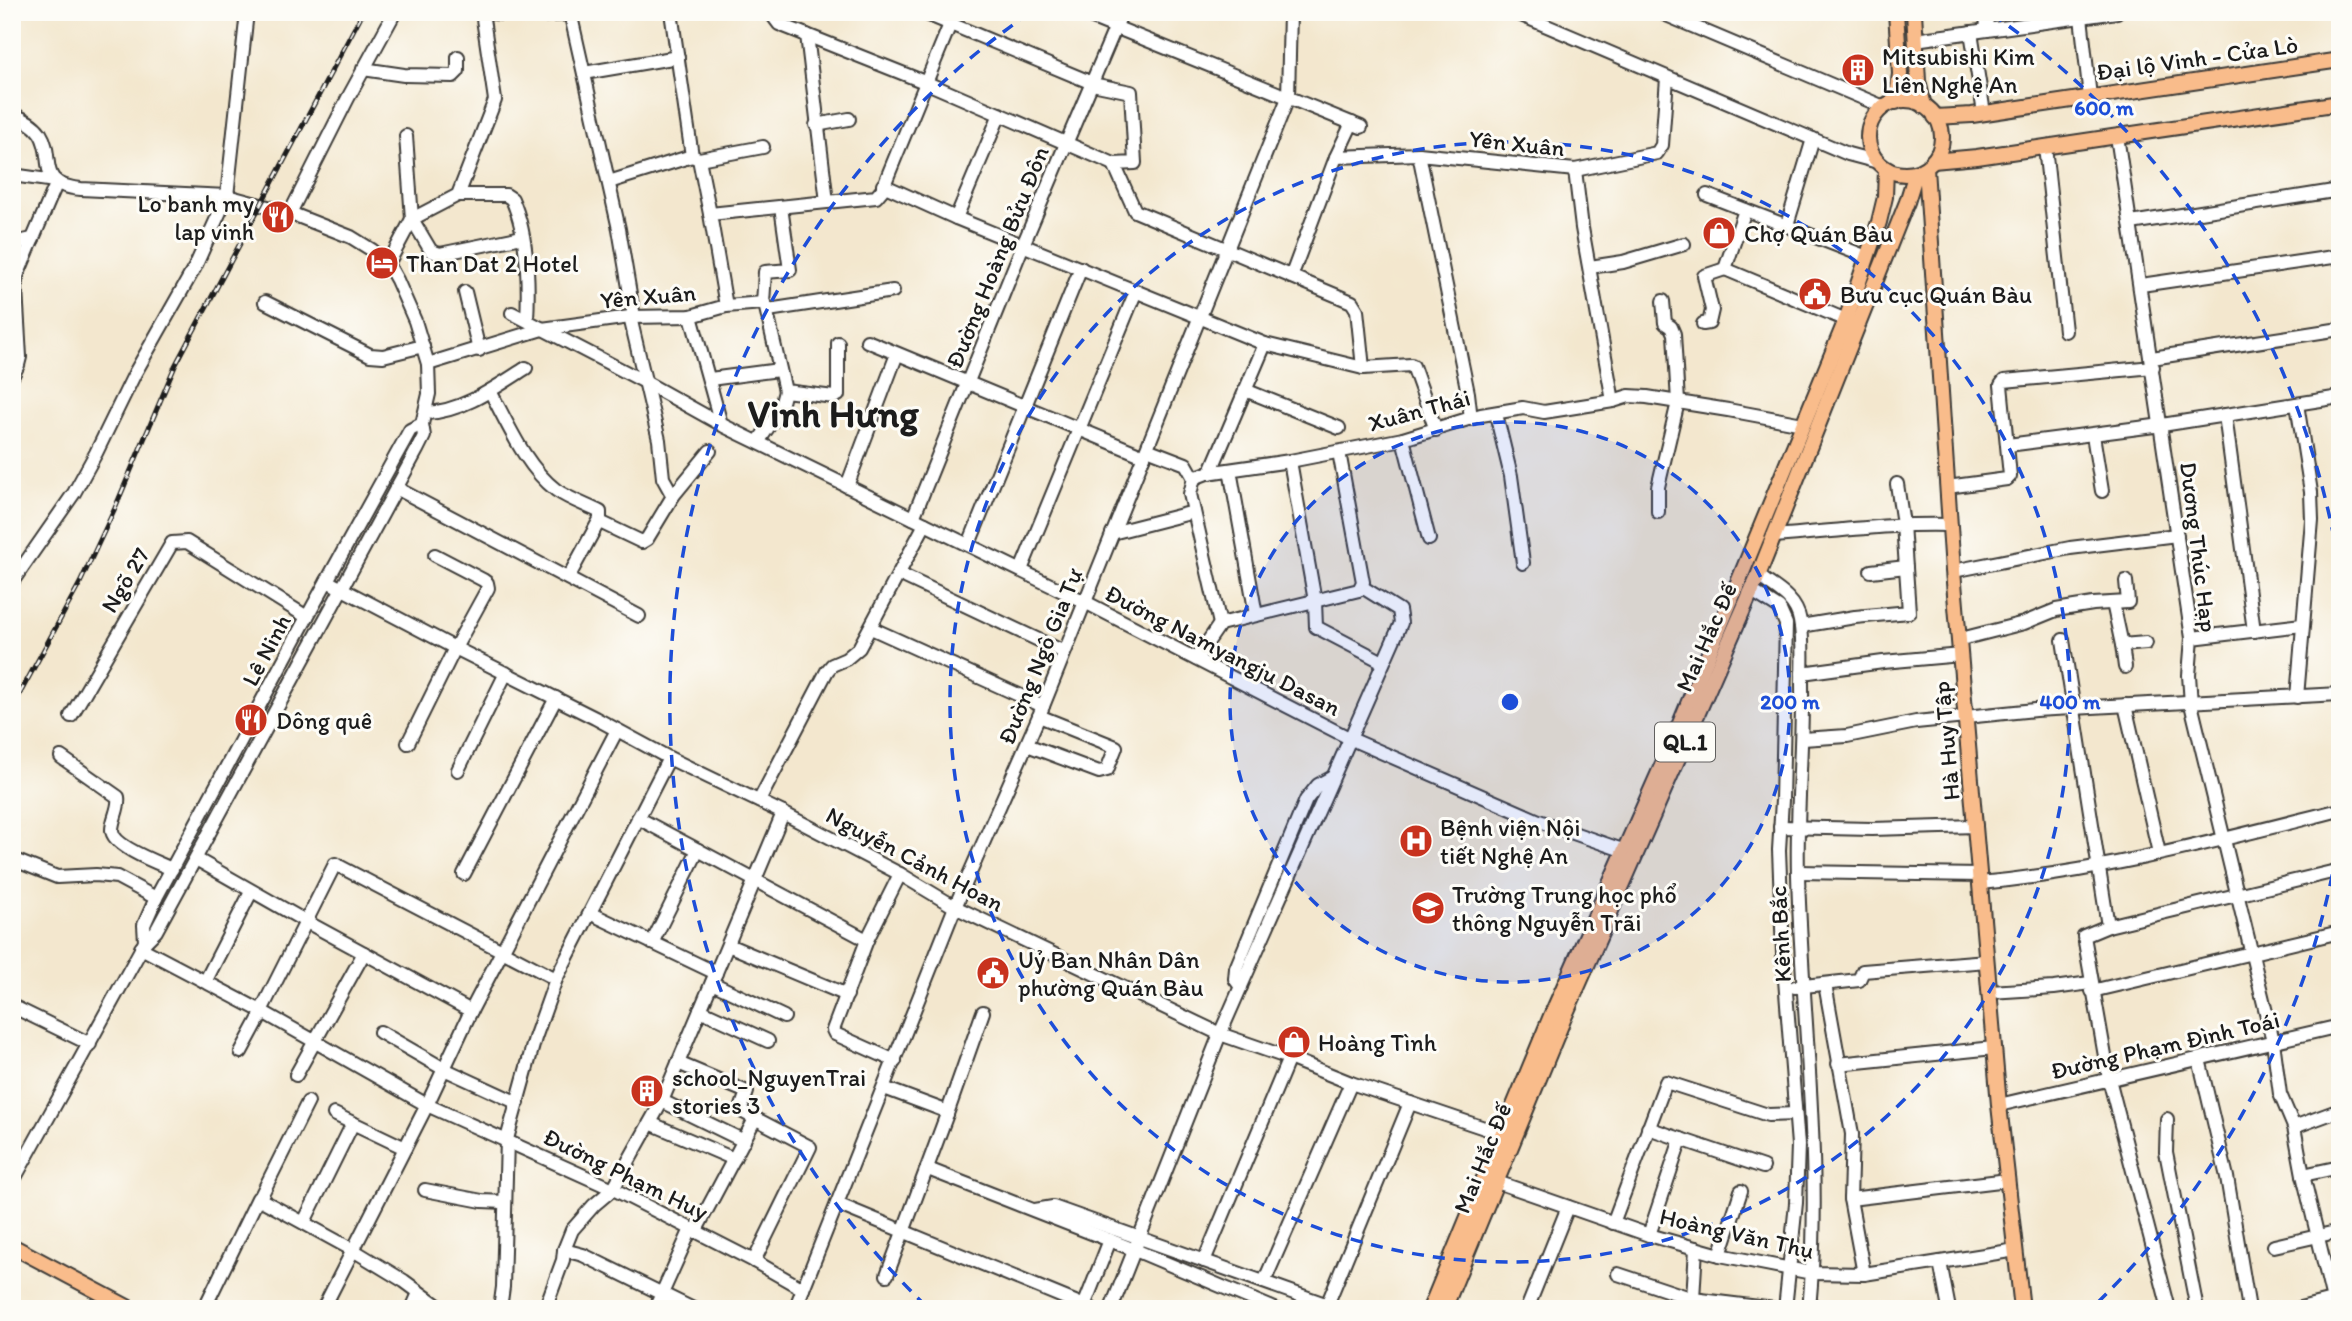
<svg xmlns="http://www.w3.org/2000/svg" width="2352" height="1321" font-family="Itim,sans-serif">
	<style>
		.lines { fill: none; stroke-linecap: round; stroke-linejoin: round }
		.minor-casing { stroke: #3c3a37; stroke-width: 16 }
		.major-casing { stroke: #3c3a37; stroke-width: 18 }
		.minor { stroke: #fff; stroke-width: 12 }
		.major { stroke: #f9bc8b; stroke-width: 14 }
		.rail-casing { stroke: #1c1c1c; stroke-width: 5 }
		.rail { stroke: #fdfcf7; stroke-width: 2.5; stroke-dasharray: 8; stroke-linecap: butt }
		.ring { fill: none; stroke: #1d4ed8; stroke-width: 3.5; stroke-dasharray: 12 9 }
		.labels { text-anchor: middle; dominant-baseline: central; stroke-width: 6; stroke-linejoin: round; paint-order: stroke }
		.shield { fill: #fdfcf7; stroke: #605f5e; stroke-width: 2 }
		.shield-label { font-size: 23px; font-weight: bold; fill: #1c1c1c }
		.poi-label { font-size: 24px; fill: #1c1c1c; stroke: #fdfcf7; text-anchor: start }
		.street-label { font-size: 24px; fill: #1c1c1c; stroke: #fdfcf7 }
		.town-label { font-size: 38px; font-weight: bold; fill: #1c1c1c; stroke: #fdfcf7 }
		.centre { fill: #1d4ed8; stroke: #fdfcf7; stroke-width: 3.5 }
		.ring-label { font-size: 21px; text-anchor: middle; font-weight: bold; fill: #1d4ed8; stroke: #fdfcf7; stroke-width: 6; stroke-linejoin: round; paint-order: stroke }
	</style>
	<rect width="100%" height="100%" fill="#fdfcf7"/>
	<filter id="ink" filterUnits="userSpaceOnUse"><feTurbulence type="fractalNoise" baseFrequency=".0143" numOctaves="2"/><feDisplacementMap in="SourceGraphic" scale="14" xChannelSelector="R" yChannelSelector="G"/><feConvolveMatrix kernelMatrix="1 2 1 2 8 2 1 2 1" color-interpolation-filters="sRGB"/></filter>
	<filter id="wash" filterUnits="userSpaceOnUse"><feTurbulence type="fractalNoise" baseFrequency=".00686" numOctaves="4" result="noise"/><feDisplacementMap in="SourceGraphic" scale="28" xChannelSelector="R" yChannelSelector="G"/><feGaussianBlur stdDeviation="1.57" result="paint"/><feColorMatrix in="noise" values="0 0 0 0 0 0 0 0 0 0 0 0 0 0 0 0 0 1.4 0 .05"/><feComposite in="paint" operator="in"/></filter>
	<g filter="url(#wash)">
		<rect width="100%" height="100%" fill="#f3e7ce"/>
	</g>
	<g filter="url(#ink)">
		<g class="lines">
			<defs>
				<g id="minor">
					<path d="M144 12H149"/>
					<path d="M481 12 530 16 571 14"/>
					<path d="M570 12 619 229 634 317"/>
					<path d="M671 12 692 156 699 159 710 214"/>
					<path d="M770 12 779 24 927 83 1114 164 1135 163 1131 92 1097 85 922 12"/>
					<path d="M1078 12 1361 127"/>
					<path d="M1514 12 1848 154 1878 162"/>
					<path d="M1659 12 1884 107"/>
					<path d="M1986 12 1987 30"/>
					<path d="M2081 17 2090 97"/>
					<path d="M1971 32 1984 113"/>
					<path d="M807 35 827 202"/>
					<path d="M1915 40 2117 12"/>
					<path d="M363 69 404 75 453 76 458 71V57"/>
					<path d="M584 73 678 57"/>
					<path d="M12 114C22 118 33 123 40 133 56 158 34 185 81 189L227 196 290 213 351 237 372 250 388 264 397 280 415 321 428 364 429 394 422 424 424 436 417 450 156 931 145 942 12 1183"/>
					<path d="M816 125 849 119"/>
					<path d="M406 136 412 219 431 251 440 254 522 237"/>
					<path d="M2117 136 2192 638 2189 675 2191 704 2273 1041 2280 1094 2294 1127 2303 1175 2333 1300"/>
					<path d="M2045 147 2065 331"/>
					<path d="M1419 154 1468 393 1471 419"/>
					<path d="M1336 157 1419 154 1575 170 1657 153 1662 145 1667 78"/>
					<path d="M699 159 763 147"/>
					<path d="M1114 164 1135 211 1352 302 1357 310 1363 368"/>
					<path d="M1575 170 1582 228 1613 401"/>
					<path d="M12 175 55 181"/>
					<path d="M609 182 692 156"/>
					<path d="M883 185 956 218 1265 344 1363 368 1411 365 1413 366 1436 430"/>
					<path d="M458 195H506L512 199C528 235 529 282 527 320"/>
					<path d="M1707 195 1867 257"/>
					<path d="M1745 210 1725 269 1846 320"/>
					<path d="M290 213 348 98 395 12"/>
					<path d="M956 218 1000 114"/>
					<path d="M2131 223 2340 190"/>
					<path d="M1787 225 1813 139"/>
					<path d="M12 243 33 239"/>
					<path d="M388 264 412 219 458 195 495 100 482 12"/>
					<path d="M1590 267 1623 262 1684 244"/>
					<path d="M1291 277 1336 157 1352 123"/>
					<path d="M2141 285 2340 256"/>
					<path d="M465 292 479 350"/>
					<path d="M265 302 370 355 383 356 423 346"/>
					<path d="M763 303 765 272 790 270 781 207"/>
					<path d="M726 306 763 303 765 304 785 391 834 397 838 395V343"/>
					<path d="M768 310 893 291"/>
					<path d="M512 313 645 382 724 426 1085 602 1351 739 1539 821 1625 851"/>
					<path d="M691 316 721 424"/>
					<path d="M630 317 659 440 663 478 673 496"/>
					<path d="M1703 324 1709 323 1712 310 1704 276 1725 269"/>
					<path d="M867 341 1144 456"/>
					<path d="M2152 358 2340 329"/>
					<path d="M428 364 542 329 630 317 691 316 726 306 710 214 876 197 882 190 955 12"/>
					<path d="M12 377 18 365 20 357 16 288 17 276 57 182"/>
					<path d="M710 379 779 370"/>
					<path d="M1245 390 1339 428"/>
					<path d="M490 391C508 424 525 466 556 490 569 499 586 505 600 512V522L642 542 647 539 673 496 710 451"/>
					<path d="M426 413C462 412 496 387 526 368"/>
					<path d="M1496 414 1511 476 1523 563"/>
					<path d="M2225 415 2254 631"/>
					<path d="M2093 435 2102 491"/>
					<path d="M1403 439 1429 539"/>
					<path d="M758 442 780 410 785 391"/>
					<path d="M2008 445 2162 425 2340 397"/>
					<path d="M1147 449 1186 464 1194 478"/>
					<path d="M1290 461 1315 601 1316 627 1383 662"/>
					<path d="M1230 470 1256 615"/>
					<path d="M1210 473 1265 344"/>
					<path d="M847 486 897 354"/>
					<path d="M1947 487 2007 479 2010 476 2001 385 2004 381 2153 367"/>
					<path d="M396 488 639 616"/>
					<path d="M1658 512V487L1678 402 1674 334 1671 327 1665 323 1663 301"/>
					<path d="M913 518 1023 245 1122 12"/>
					<path d="M1112 533 1194 512"/>
					<path d="M1773 536C1832 532 1891 523 1950 525"/>
					<path d="M969 544 1081 268"/>
					<path d="M1021 570 1136 291"/>
					<path d="M1871 571 1906 567"/>
					<path d="M1953 571 2070 548 2177 535"/>
					<path d="M899 574 1064 652"/>
					<path d="M1758 576C1775 588 1796 598 1800 621 1804 641 1802 664 1802 684 1803 748 1796 811 1798 875 1802 1020 1823 1164 1809 1309"/>
					<path d="M568 578 599 521"/>
					<path d="M327 581 455 648 595 718 669 758 783 813 900 874 955 907 1220 1034 1289 1058 1351 1083 1502 1134"/>
					<path d="M12 582 74 493 96 453 135 373 195 267 227 196 247 12"/>
					<path d="M1752 591 1779 608 1786 624 1782 800 1779 850 1783 954 1798 1145 1796 1203 1785 1309"/>
					<path d="M2113 603 2122 645 2146 643"/>
					<path d="M1220 624 1190 494 1194 478 1207 473 1290 461 1403 439 1481 415 1523 408 1544 412 1613 401 1629 396 1647 397 1728 410 1803 424"/>
					<path d="M1801 626 1855 617 1909 612 1903 524 1897 484"/>
					<path d="M871 628 1043 706"/>
					<path d="M2192 638 2302 625"/>
					<path d="M1961 639 2024 623 2056 610 2093 604 2128 602 2126 581"/>
					<path d="M2063 640 2108 926"/>
					<path d="M2122 645 2125 667"/>
					<path d="M1196 659 1220 624 1359 590 1363 582 1339 452"/>
					<path d="M1802 673 1883 662 1961 655"/>
					<path d="M2297 697 2312 520 2311 492 2297 404"/>
					<path d="M2125 705 2159 853"/>
					<path d="M71 716 172 543 187 542 307 617"/>
					<path d="M1803 739 1847 736 1916 722 2035 710 2340 694"/>
					<path d="M408 743 455 648 488 588 487 583 483 580 435 555"/>
					<path d="M1027 745 1099 772 1107 770 1116 747 1039 716"/>
					<path d="M61 757 118 797C120 808 112 819 112 830 112 846 158 863 172 869"/>
					<path d="M458 770 506 673"/>
					<path d="M759 801 827 671 832 665 846 659 859 648 925 524"/>
					<path d="M638 818 867 940"/>
					<path d="M1780 827 1872 829 1976 826"/>
					<path d="M12 859 57 877 96 875 117 877 156 898"/>
					<path d="M196 859 305 921 471 1011"/>
					<path d="M1798 872 1979 875"/>
					<path d="M464 874 556 698"/>
					<path d="M1980 883C2103 872 2220 840 2340 810"/>
					<path d="M590 913 716 973"/>
					<path d="M145 942 144 925 156 898 307 617 410 430 422 424"/>
					<path d="M652 943 698 850"/>
					<path d="M728 945 847 995"/>
					<path d="M141 948 261 1011 427 1105 613 1189 754 1261 803 1289"/>
					<path d="M205 982 251 892"/>
					<path d="M712 983 784 1017"/>
					<path d="M1825 984 1852 1134 1850 1199 1864 1274"/>
					<path d="M1241 987 1235 979 1236 968 1306 800 1318 785 1331 778"/>
					<path d="M1795 987 1859 980 1863 971 1987 961"/>
					<path d="M2092 991 2340 932"/>
					<path d="M1990 992 2054 988 2090 983"/>
					<path d="M12 1006 90 1044"/>
					<path d="M700 1010 768 1041"/>
					<path d="M380 1032 444 1069 518 1103"/>
					<path d="M241 1052 261 1015V1011L335 864 556 979"/>
					<path d="M2199 1059 2227 1177 2249 1309"/>
					<path d="M895 1061 835 1034 833 1030 867 940 900 874"/>
					<path d="M678 1063 747 1092 741 1109 743 1112 810 1147 754 1261"/>
					<path d="M1838 1064 1994 1048"/>
					<path d="M296 1075 364 953"/>
					<path d="M884 1088 943 1110 947 1114 887 1275"/>
					<path d="M662 1101 744 1141"/>
					<path d="M1999 1105 2340 1026"/>
					<path d="M334 1114 405 1148"/>
					<path d="M947 1114 983 1012"/>
					<path d="M2167 1119 2166 1152 2197 1309"/>
					<path d="M650 1123 734 1159"/>
					<path d="M2294 1127 2340 1110"/>
					<path d="M1648 1128 1763 1167"/>
					<path d="M928 1169 1135 1250 1275 1309"/>
					<path d="M2303 1175 2340 1167"/>
					<path d="M1497 1182 1649 1235 1720 1255 1812 1273 1864 1274 2016 1250"/>
					<path d="M425 1190 482 1201 505 1202"/>
					<path d="M260 1198 308 1102"/>
					<path d="M1850 1199 2008 1180"/>
					<path d="M837 1204 1092 1309"/>
					<path d="M1035 1210 1053 1207 1339 1309"/>
					<path d="M304 1222 353 1123"/>
					<path d="M1613 1223 1666 1082 1768 1115 1795 1114"/>
					<path d="M695 1232 755 1119"/>
					<path d="M1649 1235 1681 1139"/>
					<path d="M2274 1246 2340 1231"/>
					<path d="M564 1250 572 1230 594 1205 613 1189 662 1101 783 813"/>
					<path d="M1720 1255 1741 1191"/>
					<path d="M1204 1261 1289 1058"/>
					<path d="M1940 1262 1949 1309"/>
					<path d="M1618 1274 1693 1299 1775 1309"/>
					<path d="M1264 1282 1351 1083"/>
					<path d="M1327 1305 1410 1103"/>
					<path d="M1084 1306 1110 1240"/>
					<path d="M204 1309 258 1198 353 1250 404 1281 442 1309"/>
					<path d="M323 1309 427 1105 471 1011 617 730"/>
					<path d="M412 1309 419 1293"/>
					<path d="M500 1309 503 1287 507 1139 535 1038 556 979 669 758"/>
					<path d="M545 1309 563 1260 564 1250 583 1255 693 1309"/>
					<path d="M655 1309 691 1229"/>
					<path d="M795 1309 955 907 1039 716 1288 98 1290 12"/>
					<path d="M1111 1309 1220 1034 1401 623 1399 610 1362 587"/>
					<path d="M1527 1309 1568 1207"/>
					<path d="M1688 1309 1693 1299 1696 1248"/>
					<path d="M2169 1309 2109 1079 2084 936 2108 926 2340 870"/>
					<path d="M2296 1309 2340 1298"/>
				</g>
				<g id="major">
					<path d="M1914 12 1918 81 1924 106"/>
					<circle cx="1905" cy="137" r="37"/>
					<path d="M1896 102 1900 74 1896 12"/>
					<path d="M1935 117 1972 115 2340 60"/>
					<path d="M1933 161 1977 157 2340 103"/>
					<path d="M1926 168 1953 571 1999 1105 2022 1309"/>
					<path d="M12 1246 131 1309"/>
					<path d="M1430 1309 1551 1016 1672 743 1846 320 1879 222 1885 197 1886 169"/>
					<path d="M1444 1309 1563 1020 1758 576 1907 202 1916 173"/>
				</g>
			</defs>
			<use href="#minor" class="minor-casing"/>
			<use href="#major" class="major-casing"/>
			<use href="#minor" class="minor"/>
			<use href="#major" class="major"/>
			<defs>
				<path id="rail" d="M12 708 80 583 115 508 175 366 363 12"/>
			</defs>
			<use href="#rail" class="rail-casing"/>
			<use href="#rail" class="rail"/>
		</g>
	</g>
	<circle cx="1510" cy="702" r="280" fill="#1d4ed8" fill-opacity=".12"/>
	<g class="ring">
		<circle cx="1510" cy="702" r="280"/>
		<circle cx="1510" cy="702" r="560"/>
		<path d="M2340 833A840 840 0 0 1 2094 1306M926 1306A840 840 0 0 1 1028 14M1992 14A840 840 0 0 1 2340 571"/>
	</g>
	<defs>
		<symbol id="building-disc" viewBox="-11 -11 22 22"><circle r="9.5" fill="#c8321e" stroke="#fdfcf7"/><path d="M-4-6H4V6H1V3H-1V6H-4ZM-2.5-4.3h1.7v1.8h-1.7ZM.8-4.3h1.7v1.8H.8ZM-2.5-1h1.7V.8h-1.7ZM.8-1h1.7V.8H.8Z" fill="#fff"/></symbol>
		<symbol id="restaurant-disc" viewBox="-11 -11 22 22"><circle r="9.5" fill="#c8321e" stroke="#fdfcf7"/><path d="M-5-6h1v4h1v-4h1v4h1v-4h1v5L-1.5 .5V6h-2V.5L-5-1ZM5-6V6H3V1.5H1.5Q1.5-4 5-6Z" fill="#fff"/></symbol>
		<symbol id="shop-disc" viewBox="-11 -11 22 22"><circle r="9.5" fill="#c8321e" stroke="#fdfcf7"/><path d="M-5-2.5h2.3a2.7 3.5 0 0 1 5.4 0H5L5.5 6h-11ZM-1.5-2.5h3a1.5 2.3 0 0 0-3 0Z" fill="#fff"/></symbol>
		<symbol id="hotel-disc" viewBox="-11 -11 22 22"><circle r="9.5" fill="#c8321e" stroke="#fdfcf7"/><path d="M-6-4.5h1.5V1H6V5H4.5V3h-9V5H-6ZM-4 0a1.8 1.8 0 1 1 3.6 0ZM.5 0V-2.5h3Q6-2.5 6 0Z" fill="#fff"/></symbol>
		<symbol id="civic-disc" viewBox="-11 -11 22 22"><circle r="9.5" fill="#c8321e" stroke="#fdfcf7"/><path d="M-.6-6.5H3V-4.5H.6V-3L4-1V1h2V6H-6V1h2V-1L-.6-3ZM-1.2 2.5V6h2.4V2.5Z" fill="#fff"/></symbol>
		<symbol id="hospital-disc" viewBox="-11 -11 22 22"><circle r="9.5" fill="#c8321e" stroke="#fdfcf7"/><path d="M-5-5h3v3.5h4V-5h3V5h-3V1.5h-4V5h-3Z" fill="#fff"/></symbol>
		<symbol id="school-disc" viewBox="-11 -11 22 22"><circle r="9.5" fill="#c8321e" stroke="#fdfcf7"/><path d="M0-5L7-2L0 1L-7-2ZM-4 1L0 2.5L4 1V4Q0 6-4 4Z" fill="#fff"/></symbol>
	</defs>
	<g fill-rule="evenodd">
		<use href="#building-disc" x="1839" y="51" width="38" height="38"/>
		<use href="#restaurant-disc" x="259" y="198" width="38" height="38"/>
		<use href="#shop-disc" x="1700" y="214" width="38" height="38"/>
		<use href="#hotel-disc" x="363" y="244" width="38" height="38"/>
		<use href="#civic-disc" x="1796" y="275" width="38" height="38"/>
		<use href="#restaurant-disc" x="232" y="701" width="38" height="38"/>
		<use href="#hospital-disc" x="1397" y="822" width="38" height="38"/>
		<use href="#school-disc" x="1409" y="889" width="38" height="38"/>
		<use href="#civic-disc" x="974" y="954" width="38" height="38"/>
		<use href="#shop-disc" x="1275" y="1023" width="38" height="38"/>
		<use href="#building-disc" x="628" y="1072" width="38" height="38"/>
	</g>
	<g class="labels">
		<rect class="shield" x="1655" y="722.5" width="60" height="39" rx="5"/>
		<g class="shield-label">
			<text x="1685" y="742">QL.1</text>
		</g>
		<g class="poi-label">
			<text x="1882" y="56">Mitsubishi Kim<tspan x="1882" dy="28">Liên Nghệ An</tspan></text>
			<text x="254" y="203" text-anchor="end">Lo banh my<tspan x="254" dy="28">lap vinh</tspan></text>
			<text x="1744" y="233">Chợ Quán Bàu</text>
			<text x="406" y="263">Than Dat 2 Hotel</text>
			<text x="1840" y="294">Bưu cục Quán Bàu</text>
			<text x="276" y="720">Dông quê</text>
			<text x="1440" y="827">Bệnh viện Nội<tspan x="1440" dy="28">tiết Nghệ An</tspan></text>
			<text x="1452" y="894">Trường Trung học phổ<tspan x="1452" dy="28">thông Nguyễn Trãi</tspan></text>
			<text x="1018" y="959">Uỷ Ban Nhân Dân<tspan x="1018" dy="28">phường Quán Bàu</tspan></text>
			<text x="1318" y="1042">Hoàng Tình</text>
			<text x="672" y="1077">school_NguyenTrai<tspan x="672" dy="28">stories 3</tspan></text>
		</g>
		<g class="street-label">
			<text transform="translate(2197 58) rotate(-8)">Đại lộ Vinh - Cửa Lò</text>
			<text transform="translate(1517 143) rotate(6)">Yên Xuân</text>
			<text transform="translate(997 257) rotate(-68)">Đường Hoàng Bửu Đôn</text>
			<text transform="translate(648 296) rotate(-5)">Yên Xuân</text>
			<text transform="translate(1419 410) rotate(-15)">Xuân Thái</text>
			<text transform="translate(2199 547) rotate(83)">Dương Thúc Hạp</text>
			<text transform="translate(125 580) rotate(-59)">Ngõ 27</text>
			<text transform="translate(1706 637) rotate(-66)">Mai Hắc Đế</text>
			<text transform="translate(266 650) rotate(-62)">Lê Ninh</text>
			<text transform="translate(1223 650) rotate(27)">Đường Namyangju Dasan</text>
			<text transform="translate(1040 656) rotate(-68)">Đường Ngô Gia Tự</text>
			<text transform="translate(1946 741) rotate(-95)">Hà Huy Tập</text>
			<text transform="translate(915 859) rotate(28)">Nguyễn Cảnh Hoan</text>
			<text transform="translate(1780 934) rotate(-93)">Kênh Bắc</text>
			<text transform="translate(2165 1045) rotate(-13)">Đường Phạm Đình Toái</text>
			<text transform="translate(1482 1158) rotate(-68)">Mai Hắc Đế</text>
			<text transform="translate(626 1174) rotate(26)">Đường Phạm Huy</text>
			<text transform="translate(1737 1233) rotate(13)">Hoàng Văn Thụ</text>
		</g>
		<g class="town-label">
			<text x="833" y="414">Vinh Hưng</text>
		</g>
	</g>
	<circle cx="1510" cy="702" r="10" class="centre"/>
	<g class="ring-label">
		<text x="2104" y="115">600 m</text>
		<text x="1790" y="709">200 m</text>
		<text x="2070" y="709">400 m</text>
	</g>
	<rect width="2352" height="1321" fill="none" stroke="#fdfcf7" stroke-width="42"/>
</svg>
